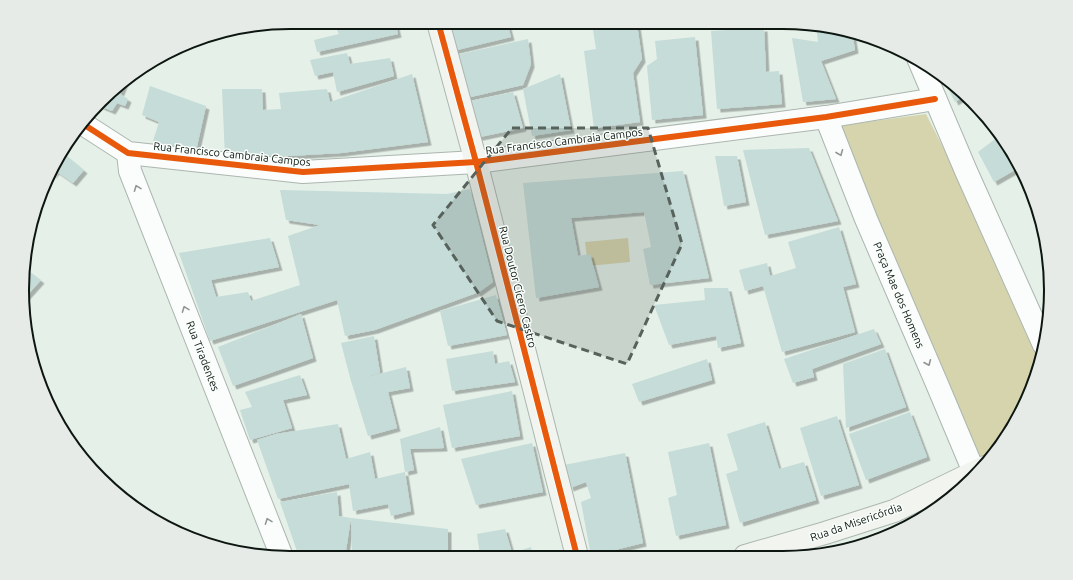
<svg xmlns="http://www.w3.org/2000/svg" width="1073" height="580" font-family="Ubuntu,sans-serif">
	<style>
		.green { fill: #d6d4ad }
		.building { fill: #c5dcd8; filter: url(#shadow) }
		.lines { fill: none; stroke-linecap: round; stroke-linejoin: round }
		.street-casing { stroke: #acb6af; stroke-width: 24 }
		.secondary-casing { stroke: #acb6af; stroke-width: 24 }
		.street { stroke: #fbfdfc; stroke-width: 22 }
		.secondary { stroke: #f2f4f0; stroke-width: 22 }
		.cycleway-casing { stroke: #f9fefb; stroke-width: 8 }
		.cycleway { stroke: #e8590c; stroke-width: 6 }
		.oneway { stroke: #909592 }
		.marked { fill: #58625c; fill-opacity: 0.2; stroke: #58625c; stroke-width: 3; stroke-dasharray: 8 5; stroke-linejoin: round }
		.labels { text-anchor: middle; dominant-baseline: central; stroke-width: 3; stroke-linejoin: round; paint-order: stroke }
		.street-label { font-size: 11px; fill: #0d1611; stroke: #f9fefb }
		.rim { fill: none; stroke: #0d1611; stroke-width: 2 }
	</style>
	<defs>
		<filter id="shadow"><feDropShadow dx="3.5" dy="3.5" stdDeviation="0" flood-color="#0004"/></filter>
	</defs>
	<rect width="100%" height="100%" fill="#e4f0e8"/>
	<g class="green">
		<path d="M926 114 956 173 1040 362 1037 376 1015 424 995 451 979 458 837 126Z"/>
		<path d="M628 238 630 262 588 266 585 242Z"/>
	</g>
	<g class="building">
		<path d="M333 22H395L398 34 317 52 314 40 339 34Z"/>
		<path d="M447 22H507L511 37 453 51Z"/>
		<path d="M792 23H800L810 25 794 26Z"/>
		<path d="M637 24 642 59 633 73 640 122 594 128 584 51 596 49 593 30Z"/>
		<path d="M816 25 852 31 855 50 821 61 836 99 803 102 792 38 818 42Z"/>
		<path d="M764 28 766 72 779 71 782 104 717 109 711 31Z"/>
		<path d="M695 37 703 115 652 120 647 66 657 59 655 41Z"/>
		<path d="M528 39 531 64 523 85 462 99 451 56Z"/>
		<path d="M347 53 350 64 390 58 394 76 337 92 333 72 315 76 310 60Z"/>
		<path d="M412 74 428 142 341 153 289 156 225 157 222 89H262L263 110 281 109 279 93 327 89 330 102Z"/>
		<path d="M560 74 571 130 532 136 523 89Z"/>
		<path d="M942 76 960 88 966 95 955 102Z"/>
		<path d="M127 77 120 94 128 99 125 106 117 103 112 111 100 106Z"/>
		<path d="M150 86 206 106 196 151 153 141 159 122 142 115Z"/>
		<path d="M513 92 523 128 475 138 465 102Z"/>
		<path d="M995 128 1020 167 994 182 978 152 999 136Z"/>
		<path d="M809 148 838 221 765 235 743 150Z"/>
		<path d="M62 152 84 170 73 183 56 171 52 176Z"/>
		<path d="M715 156H737L746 202 724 206Z"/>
		<path d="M683 171 709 278 650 285 643 249 651 247 644 212 571 218 578 256 590 254 599 287 536 298 523 183Z"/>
		<path d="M470 189 493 282 479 292 375 330 345 336 337 300 210 341 179 253 270 238 279 267 211 280 216 297 248 292 251 301 300 285 288 236 320 225 286 220 280 190 447 194Z"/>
		<path d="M839 227 856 284 843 287 855 332 782 352 763 286 745 291 739 270 767 263 770 276 796 268 788 242Z"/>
		<path d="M26 269 41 280 23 300 24 294Z"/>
		<path d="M704 288H728L741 343 718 348 716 336 669 345 654 305 705 300Z"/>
		<path d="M496 295 507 335 448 346 440 311Z"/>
		<path d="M301 314 313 358 233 386 218 347Z"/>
		<path d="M874 329 881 344 812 369 814 377 793 383 784 359Z"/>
		<path d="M374 336 380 373 363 378 406 367 410 388 388 392 397 428 368 436 351 381 341 343Z"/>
		<path d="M885 349 906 407 846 428 843 364Z"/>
		<path d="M493 351 495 364 509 361 515 382 452 391 446 359Z"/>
		<path d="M707 359 712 380 639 402 632 384Z"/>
		<path d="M300 375 307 395 283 400 292 428 250 440 240 410 252 407 245 392Z"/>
		<path d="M512 391 520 436 452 448 443 405Z"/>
		<path d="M910 412 927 457 866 480 849 434Z"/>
		<path d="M837 416 859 485 821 496 800 428Z"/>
		<path d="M765 422 779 469 804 462 816 500 740 523 726 474 738 470 727 434Z"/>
		<path d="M338 424 346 459 370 452 375 479 405 472 411 511 391 516 388 504 353 511 349 484 278 499 257 440 276 434Z"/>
		<path d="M440 427 444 448 410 449 414 470 405 472 400 439Z"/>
		<path d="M532 443 543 492 476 505 461 459Z"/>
		<path d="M709 443 726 525 676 536 668 498 677 495 668 452Z"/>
		<path d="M625 453 643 543 591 556 581 502 591 498 586 482 570 488 564 465Z"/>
		<path d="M337 492 339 516 351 518 345 557H299L280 502Z"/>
		<path d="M351 518 448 529V557H352Z"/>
		<path d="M505 529 512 553 531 547 533 557H475L480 555 477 534Z"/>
	</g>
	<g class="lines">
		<defs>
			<g id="street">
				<path d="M918 58 966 171 1044 345"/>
				<path d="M826 117 866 219 937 384 974 472V476"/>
				<path d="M83 124 128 153 303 172 476 162 826 117 935 99"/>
				<path d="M128 153 130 171 282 557"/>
			</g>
			<g id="secondary">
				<path d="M438 22 476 162 577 556"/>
				<path d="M745 556 825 533 894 511 985 467"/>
			</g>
		</defs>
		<use href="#street" class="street-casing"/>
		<use href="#secondary" class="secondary-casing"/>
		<use href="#street" class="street"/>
		<use href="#secondary" class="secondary"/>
		<defs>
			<g id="cycleway">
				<path d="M438 22 476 162 577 556"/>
				<path d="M83 124 128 153 303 172 476 162 826 117 935 99"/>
			</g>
		</defs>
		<use href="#cycleway" class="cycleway-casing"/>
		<use href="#cycleway" class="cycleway"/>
	</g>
	<defs><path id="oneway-chevron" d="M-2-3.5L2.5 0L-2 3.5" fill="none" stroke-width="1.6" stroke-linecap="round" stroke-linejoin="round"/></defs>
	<g class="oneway">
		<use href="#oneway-chevron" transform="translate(840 153) rotate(68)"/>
		<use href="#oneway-chevron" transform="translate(137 188) rotate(-111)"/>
		<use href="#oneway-chevron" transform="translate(185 309) rotate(-111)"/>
		<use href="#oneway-chevron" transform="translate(928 363) rotate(67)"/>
		<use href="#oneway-chevron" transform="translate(268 521) rotate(-111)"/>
	</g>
	<path class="marked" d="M512 128H648L682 244 627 364 497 321 433 225Z"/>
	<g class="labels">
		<g class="street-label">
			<text transform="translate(564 141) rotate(-7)">Rua Francisco Cambraia Campos</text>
			<text transform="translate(232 154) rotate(6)">Rua Francisco Cambraia Campos</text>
			<text transform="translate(518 287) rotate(76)">Rua Doutor Cícero Castro</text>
			<text transform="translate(899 295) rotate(67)">Praça Mae dos Homens</text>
			<text transform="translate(203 356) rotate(69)">Rua Tiradentes</text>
			<text transform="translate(856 522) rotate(-19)">Rua da Misericórdia</text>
		</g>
	</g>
	<path d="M0 0H1073V580H0ZM290 29H783A261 261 0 0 1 1044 290V290A261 261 0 0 1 783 551H290A261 261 0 0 1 29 290V290A261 261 0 0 1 290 29Z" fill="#e6ebe8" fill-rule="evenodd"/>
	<path class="rim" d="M290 29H783A261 261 0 0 1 1044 290V290A261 261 0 0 1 783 551H290A261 261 0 0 1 29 290V290A261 261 0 0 1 290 29Z"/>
</svg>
